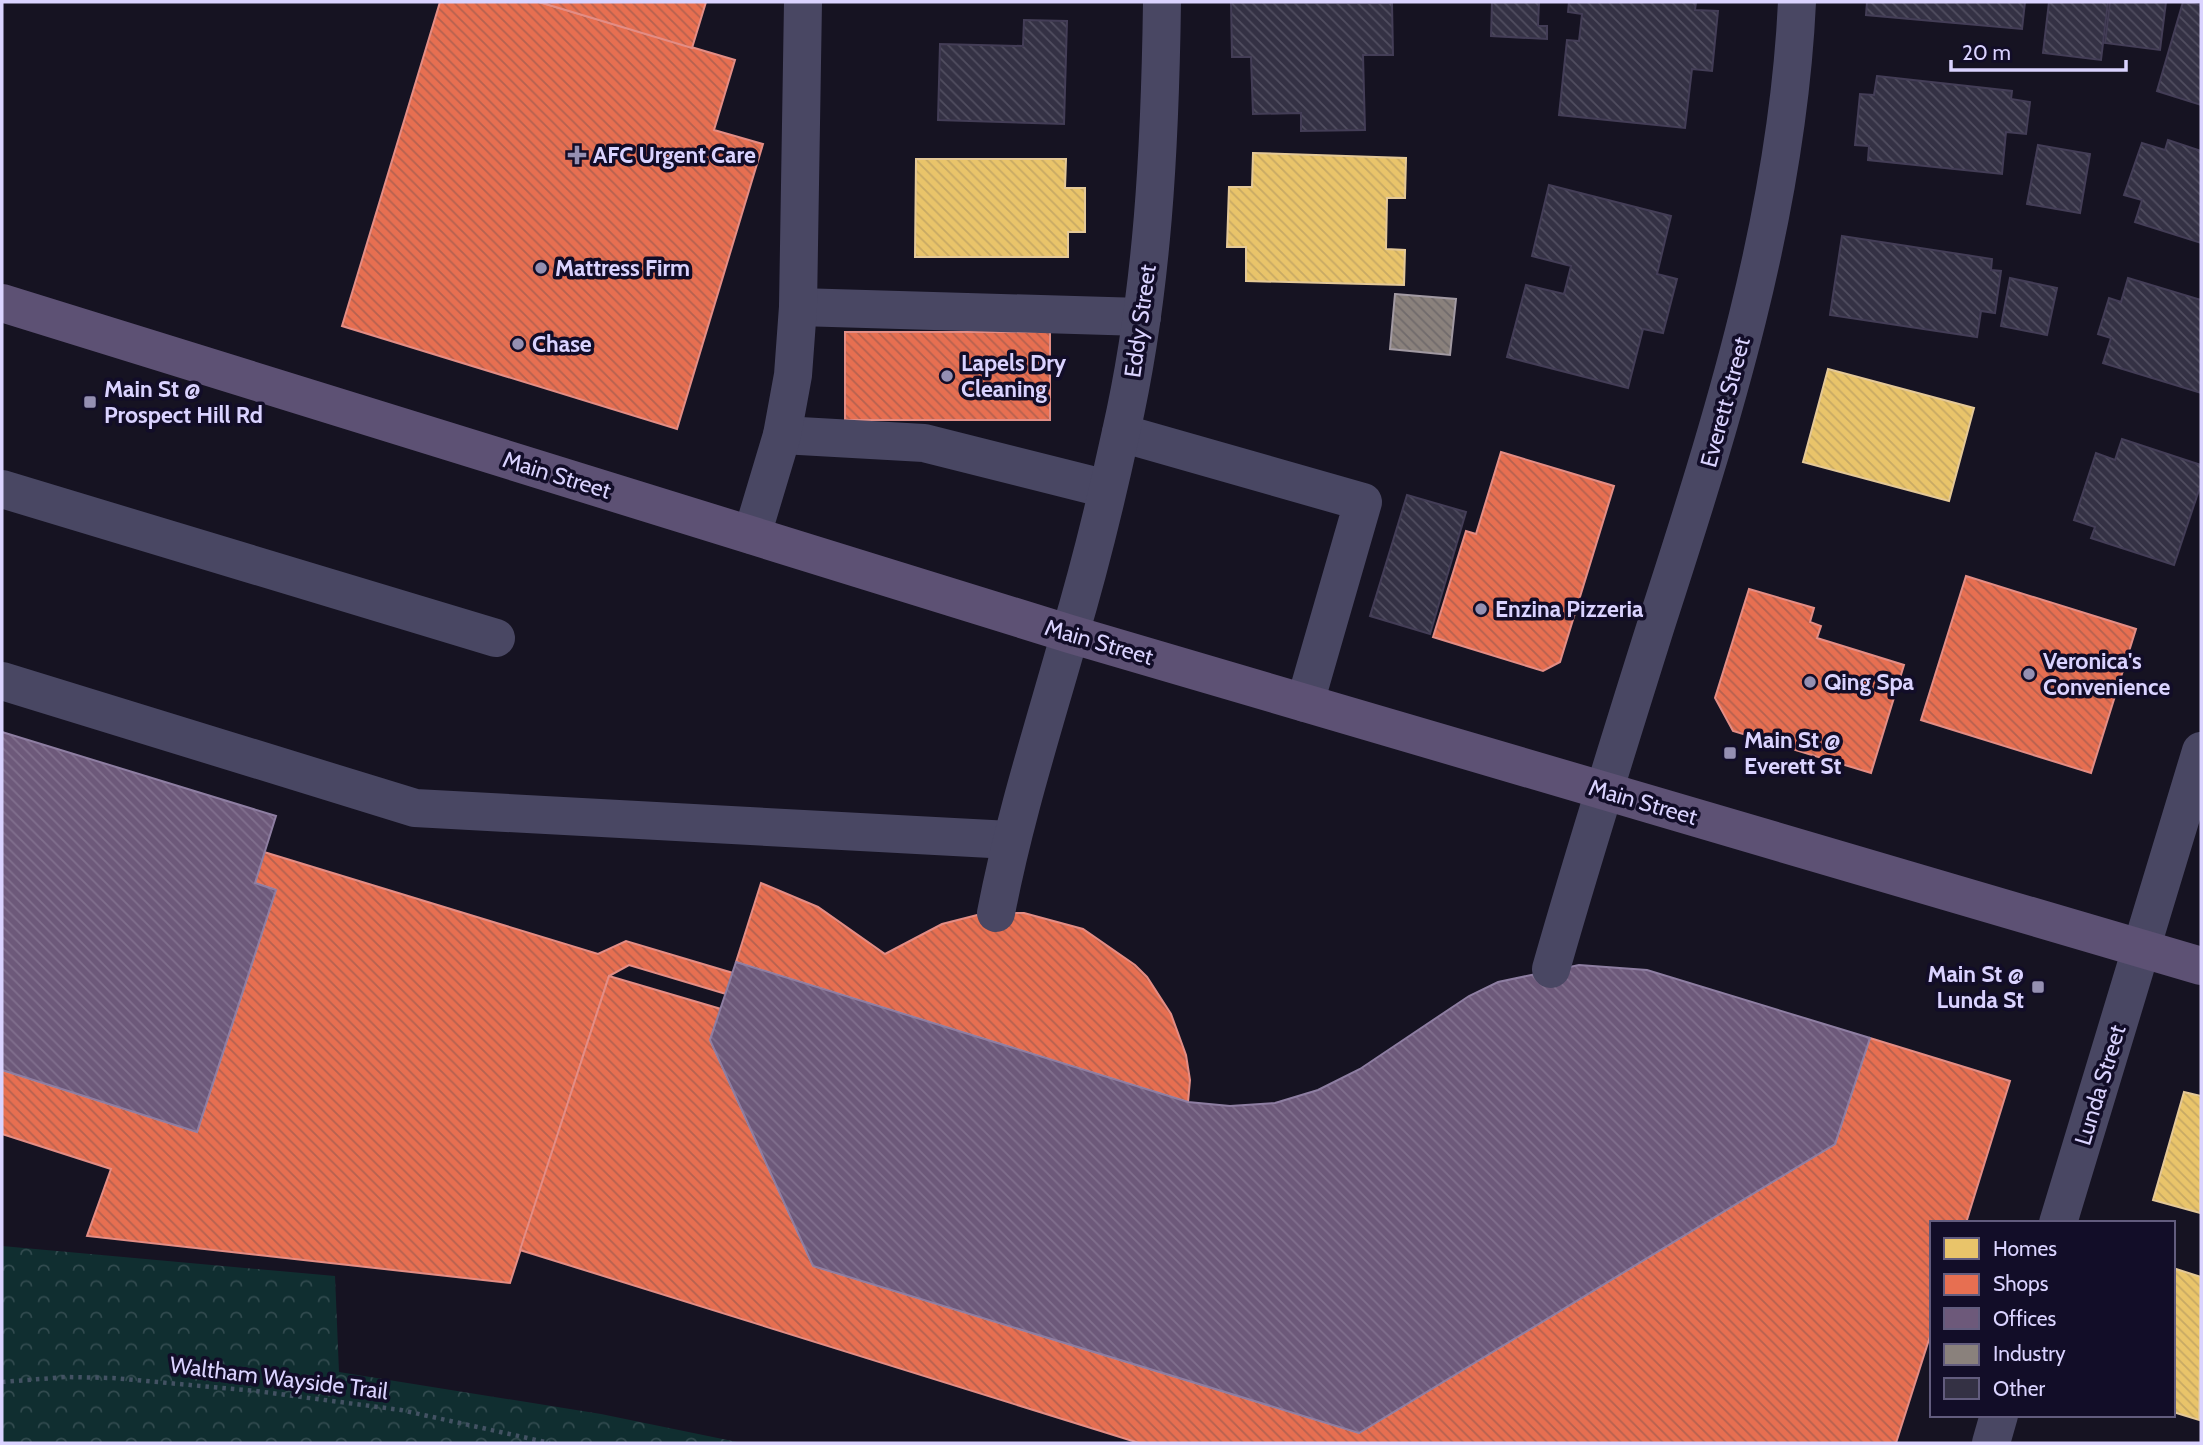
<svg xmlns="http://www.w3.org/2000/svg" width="2203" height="1445" font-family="Cabin,sans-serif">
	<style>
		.forest { fill: url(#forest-crowns) }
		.homes { fill: url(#homes-back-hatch); stroke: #e4c897; stroke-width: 2 }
		.shops { fill: url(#shops-back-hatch); stroke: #e38d85; stroke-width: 2 }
		.offices { fill: url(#offices-back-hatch); stroke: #8e7ea2; stroke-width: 2 }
		.industry { fill: url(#industry-back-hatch); stroke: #a29aa3; stroke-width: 2 }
		.building { fill: url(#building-back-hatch); stroke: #433d56; stroke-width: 2 }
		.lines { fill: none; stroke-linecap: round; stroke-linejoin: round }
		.path { stroke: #435263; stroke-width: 4.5; stroke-dasharray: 3.5 5; stroke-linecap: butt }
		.minor { stroke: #494763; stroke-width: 38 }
		.major { stroke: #5d5174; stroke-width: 38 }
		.poi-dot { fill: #9590b2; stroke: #120d28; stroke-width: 2.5 }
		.labels { text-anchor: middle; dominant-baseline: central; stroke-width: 7; stroke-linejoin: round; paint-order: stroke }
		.poi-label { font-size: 23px; font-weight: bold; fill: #dad3ff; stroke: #120d28; text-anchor: start }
		.street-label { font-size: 23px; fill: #dad3ff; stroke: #120d28 }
	</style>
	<defs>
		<pattern id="forest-crowns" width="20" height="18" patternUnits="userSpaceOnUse" patternTransform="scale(1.75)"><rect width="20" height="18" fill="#102e30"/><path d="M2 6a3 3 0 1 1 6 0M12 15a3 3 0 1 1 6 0" fill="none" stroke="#324b4f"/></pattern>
		<pattern id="homes-back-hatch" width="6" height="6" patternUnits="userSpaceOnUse" patternTransform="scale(1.75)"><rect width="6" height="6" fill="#e9c46a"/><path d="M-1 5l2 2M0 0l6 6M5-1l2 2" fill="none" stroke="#c7a964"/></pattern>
		<pattern id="shops-back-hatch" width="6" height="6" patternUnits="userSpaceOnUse" patternTransform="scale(1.75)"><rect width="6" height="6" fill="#e76f51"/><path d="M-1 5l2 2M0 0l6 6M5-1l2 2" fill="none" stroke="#b56150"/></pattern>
		<pattern id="offices-back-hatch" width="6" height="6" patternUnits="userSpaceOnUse" patternTransform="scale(1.75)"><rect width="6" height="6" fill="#6d597a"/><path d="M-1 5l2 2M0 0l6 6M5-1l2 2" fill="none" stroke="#81708e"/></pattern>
		<pattern id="industry-back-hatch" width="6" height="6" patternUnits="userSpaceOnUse" patternTransform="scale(1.75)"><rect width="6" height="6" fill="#8a817c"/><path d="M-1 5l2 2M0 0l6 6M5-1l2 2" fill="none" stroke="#706a6b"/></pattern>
		<pattern id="building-back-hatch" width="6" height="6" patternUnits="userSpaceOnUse" patternTransform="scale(1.75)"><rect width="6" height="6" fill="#343144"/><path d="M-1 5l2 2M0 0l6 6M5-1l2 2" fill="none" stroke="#514e60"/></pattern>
	</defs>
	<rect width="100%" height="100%" fill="#161322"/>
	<path class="forest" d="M2 1246 335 1276 339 1372 601 1414 742 1443H2Z"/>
	<g class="homes">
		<path d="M1253 153 1406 158 1405 198H1387L1386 249 1405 250 1404 285 1246 281V247H1227L1229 187H1252Z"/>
		<path d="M916 159H1066L1065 188H1085V232H1068V257H915Z"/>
		<path d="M1828 369 1974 408 1949 501 1803 462Z"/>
		<path d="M2184 1092 2201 1096 2200 1213 2153 1200Z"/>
		<path d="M2173 1268 2201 1277 2199 1420 2173 1412Z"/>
	</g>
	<g class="shops">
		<path d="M440 2H539L735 60 714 130 763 144 677 429 342 326Z"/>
		<path d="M539 2H706L692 48Z"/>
		<rect x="845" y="332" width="205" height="88"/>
		<path d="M1501 452 1614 486 1560 662 1543 671 1433 637 1466 531 1476 534Z"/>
		<path d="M1966 576 2136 629 2091 773 1921 720Z"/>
		<path d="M1749 589 1814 608 1810 622 1821 626 1817 638 1904 665 1871 773 1733 731 1715 698Z"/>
		<path d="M264 852 598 954 626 941 733 973 726 994 629 965 609 976 510 1283 87 1236 111 1169 2 1134V1070L197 1132 276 890 255 883Z"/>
		<path d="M761 883 818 907 885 954 942 924 985 913H1024L1083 929 1135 965 1147 977 1171 1014 1186 1055 1190 1080 1188 1102 736 962Z"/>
		<path d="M609 976 721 1009 710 1040 813 1266 1359 1433 1835 1144 1870 1038 2010 1081 1966 1223H1932V1330L1896 1443H1139L520 1250Z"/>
	</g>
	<g class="offices">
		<path d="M2 732 276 816 255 883 276 890 197 1132 2 1070Z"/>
		<path d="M736 962 1188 1102 1230 1106 1275 1103 1318 1090 1360 1069 1469 996 1498 982 1579 965 1647 970 1870 1038 1835 1144 1359 1433 813 1266 710 1040Z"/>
	</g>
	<path class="industry" d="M1395 294 1456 299 1450 355 1390 349Z"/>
	<g class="building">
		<path d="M1231 2 1392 3 1393 55H1363L1365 130 1301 131V113L1253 114 1251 57H1232Z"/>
		<path d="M1492 2H1539L1538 26H1547V39L1491 36Z"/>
		<path d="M1569 2H1696L1695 10 1718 11 1712 71 1692 69 1685 128 1559 115 1567 40 1579 41 1582 14 1568 12Z"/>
		<path d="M1867 2H2025L2022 29 1866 15Z"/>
		<path d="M2049 2H2108L2101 60 2043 53Z"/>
		<path d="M2110 2H2166L2160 50 2105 43Z"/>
		<path d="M2183 2 2201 5V105L2157 91Z"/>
		<path d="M1024 20 1067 21 1064 124 938 120 940 44 1023 46Z"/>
		<path d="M1877 76 2012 91 2011 99 2030 102 2026 134 2006 132 2002 174 1868 160 1869 146 1855 145 1860 94 1874 95Z"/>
		<path d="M2168 140 2201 151V243L2135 222 2142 200 2124 195 2142 143 2165 150Z"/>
		<path d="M2038 145 2090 154 2080 213 2027 204Z"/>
		<path d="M1549 185 1671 216 1657 274 1677 279 1663 333 1643 329 1628 388 1507 357 1526 285 1564 294 1571 266 1532 256Z"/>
		<path d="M1842 236 1992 259 1991 270 2001 271 1995 313 1981 311 1977 337 1830 315Z"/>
		<path d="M2010 278 2057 288 2047 335 2001 326Z"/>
		<path d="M2128 278 2201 300V393L2103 363 2111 338 2098 334 2109 298 2121 302Z"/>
		<path d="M2122 439 2201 465V484L2174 565 2091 538 2095 527 2074 520 2096 453 2115 460Z"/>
		<path d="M1407 495 1466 512 1430 634 1370 616Z"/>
	</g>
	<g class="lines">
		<path class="path" d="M2 1382 66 1377 113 1378 256 1391 401 1410 550 1443"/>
		<g class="minor">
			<path d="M798 307 1142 317"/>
			<path d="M1121 433 1363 502 1305 703"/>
			<path d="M782 435 924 443 1107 489"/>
			<path d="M2 489 496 638"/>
			<path d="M752 535 782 435 793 375 798 307 803 2"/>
			<path d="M2 681 415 808 1010 840"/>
			<path d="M996 913C1014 819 1043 729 1069 637 1089 570 1106 501 1121 432 1153 291 1160 146 1162 2"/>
			<path d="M1551 969C1584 853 1620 739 1656 625 1722 422 1787 216 1797 2"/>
			<path d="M2058 1223 2201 751"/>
			<path d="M1991 1443 1999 1415"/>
		</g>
		<path class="major" d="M2 303 1070 634 2201 966"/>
	</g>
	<g class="poi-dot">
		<path d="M573.5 144.5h7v7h7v7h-7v7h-7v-7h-7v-7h7z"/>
		<circle cx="541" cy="268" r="7"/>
		<circle cx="518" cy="344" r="7"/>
		<circle cx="947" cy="376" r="7"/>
		<rect x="83" y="395" width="14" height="14" rx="3.5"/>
		<circle cx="1481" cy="609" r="7"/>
		<circle cx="2029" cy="674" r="7"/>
		<circle cx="1810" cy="682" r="7"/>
		<rect x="1723" y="746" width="14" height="14" rx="3.5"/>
		<rect x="2031" y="980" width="14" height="14" rx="3.5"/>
	</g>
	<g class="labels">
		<g class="poi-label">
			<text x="593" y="155">AFC Urgent Care</text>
			<text x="555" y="268">Mattress Firm</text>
			<text x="532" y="344">Chase</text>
			<text x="961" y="363">Lapels Dry<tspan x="961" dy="26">Cleaning</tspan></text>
			<text x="104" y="389">Main St @<tspan x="104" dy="26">Prospect Hill Rd</tspan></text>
			<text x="1495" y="609">Enzina Pizzeria</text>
			<text x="2043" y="661">Veronica's<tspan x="2043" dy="26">Convenience</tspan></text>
			<text x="1824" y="682">Qing Spa</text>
			<text x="1744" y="740">Main St @<tspan x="1744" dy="26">Everett St</tspan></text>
			<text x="2024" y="974" text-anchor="end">Main St @<tspan x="2024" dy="26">Lunda St</tspan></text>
		</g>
		<g class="street-label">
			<text transform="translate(1140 321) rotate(-82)">Eddy Street</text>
			<text transform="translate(1725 402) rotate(-75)">Everett Street</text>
			<text transform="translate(557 475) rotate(17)">Main Street</text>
			<text transform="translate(1099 642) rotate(16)">Main Street</text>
			<text transform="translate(1643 802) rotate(16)">Main Street</text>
			<text transform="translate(2100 1085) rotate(-73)">Lunda Street</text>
			<text transform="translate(279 1378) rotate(7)">Waltham Wayside Trail</text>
		</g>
	</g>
	<rect width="2203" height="1445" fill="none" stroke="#dad3ff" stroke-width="7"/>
	<rect x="1930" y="1221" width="245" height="196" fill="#120d28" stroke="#625c7e" stroke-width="2"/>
	<rect x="1944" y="1238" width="35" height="21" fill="#e9c46a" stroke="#625c7e" stroke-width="2"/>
	<text x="1993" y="1256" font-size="21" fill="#dad3ff">Homes</text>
	<rect x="1944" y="1274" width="35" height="21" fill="#e76f51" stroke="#625c7e" stroke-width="2"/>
	<text x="1993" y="1291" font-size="21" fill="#dad3ff">Shops</text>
	<rect x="1944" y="1308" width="35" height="21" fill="#6d597a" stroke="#625c7e" stroke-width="2"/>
	<text x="1993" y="1326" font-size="21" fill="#dad3ff">Offices</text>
	<rect x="1944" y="1344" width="35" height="21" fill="#8a817c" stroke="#625c7e" stroke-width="2"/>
	<text x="1993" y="1361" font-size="21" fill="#dad3ff">Industry</text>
	<rect x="1944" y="1378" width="35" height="21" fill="#343144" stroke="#625c7e" stroke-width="2"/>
	<text x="1993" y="1396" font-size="21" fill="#dad3ff">Other</text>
	<path d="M1951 60v10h175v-10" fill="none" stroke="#dad3ff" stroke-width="3.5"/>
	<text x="1962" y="60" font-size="21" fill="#dad3ff" stroke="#120d28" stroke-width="5" paint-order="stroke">20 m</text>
</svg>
